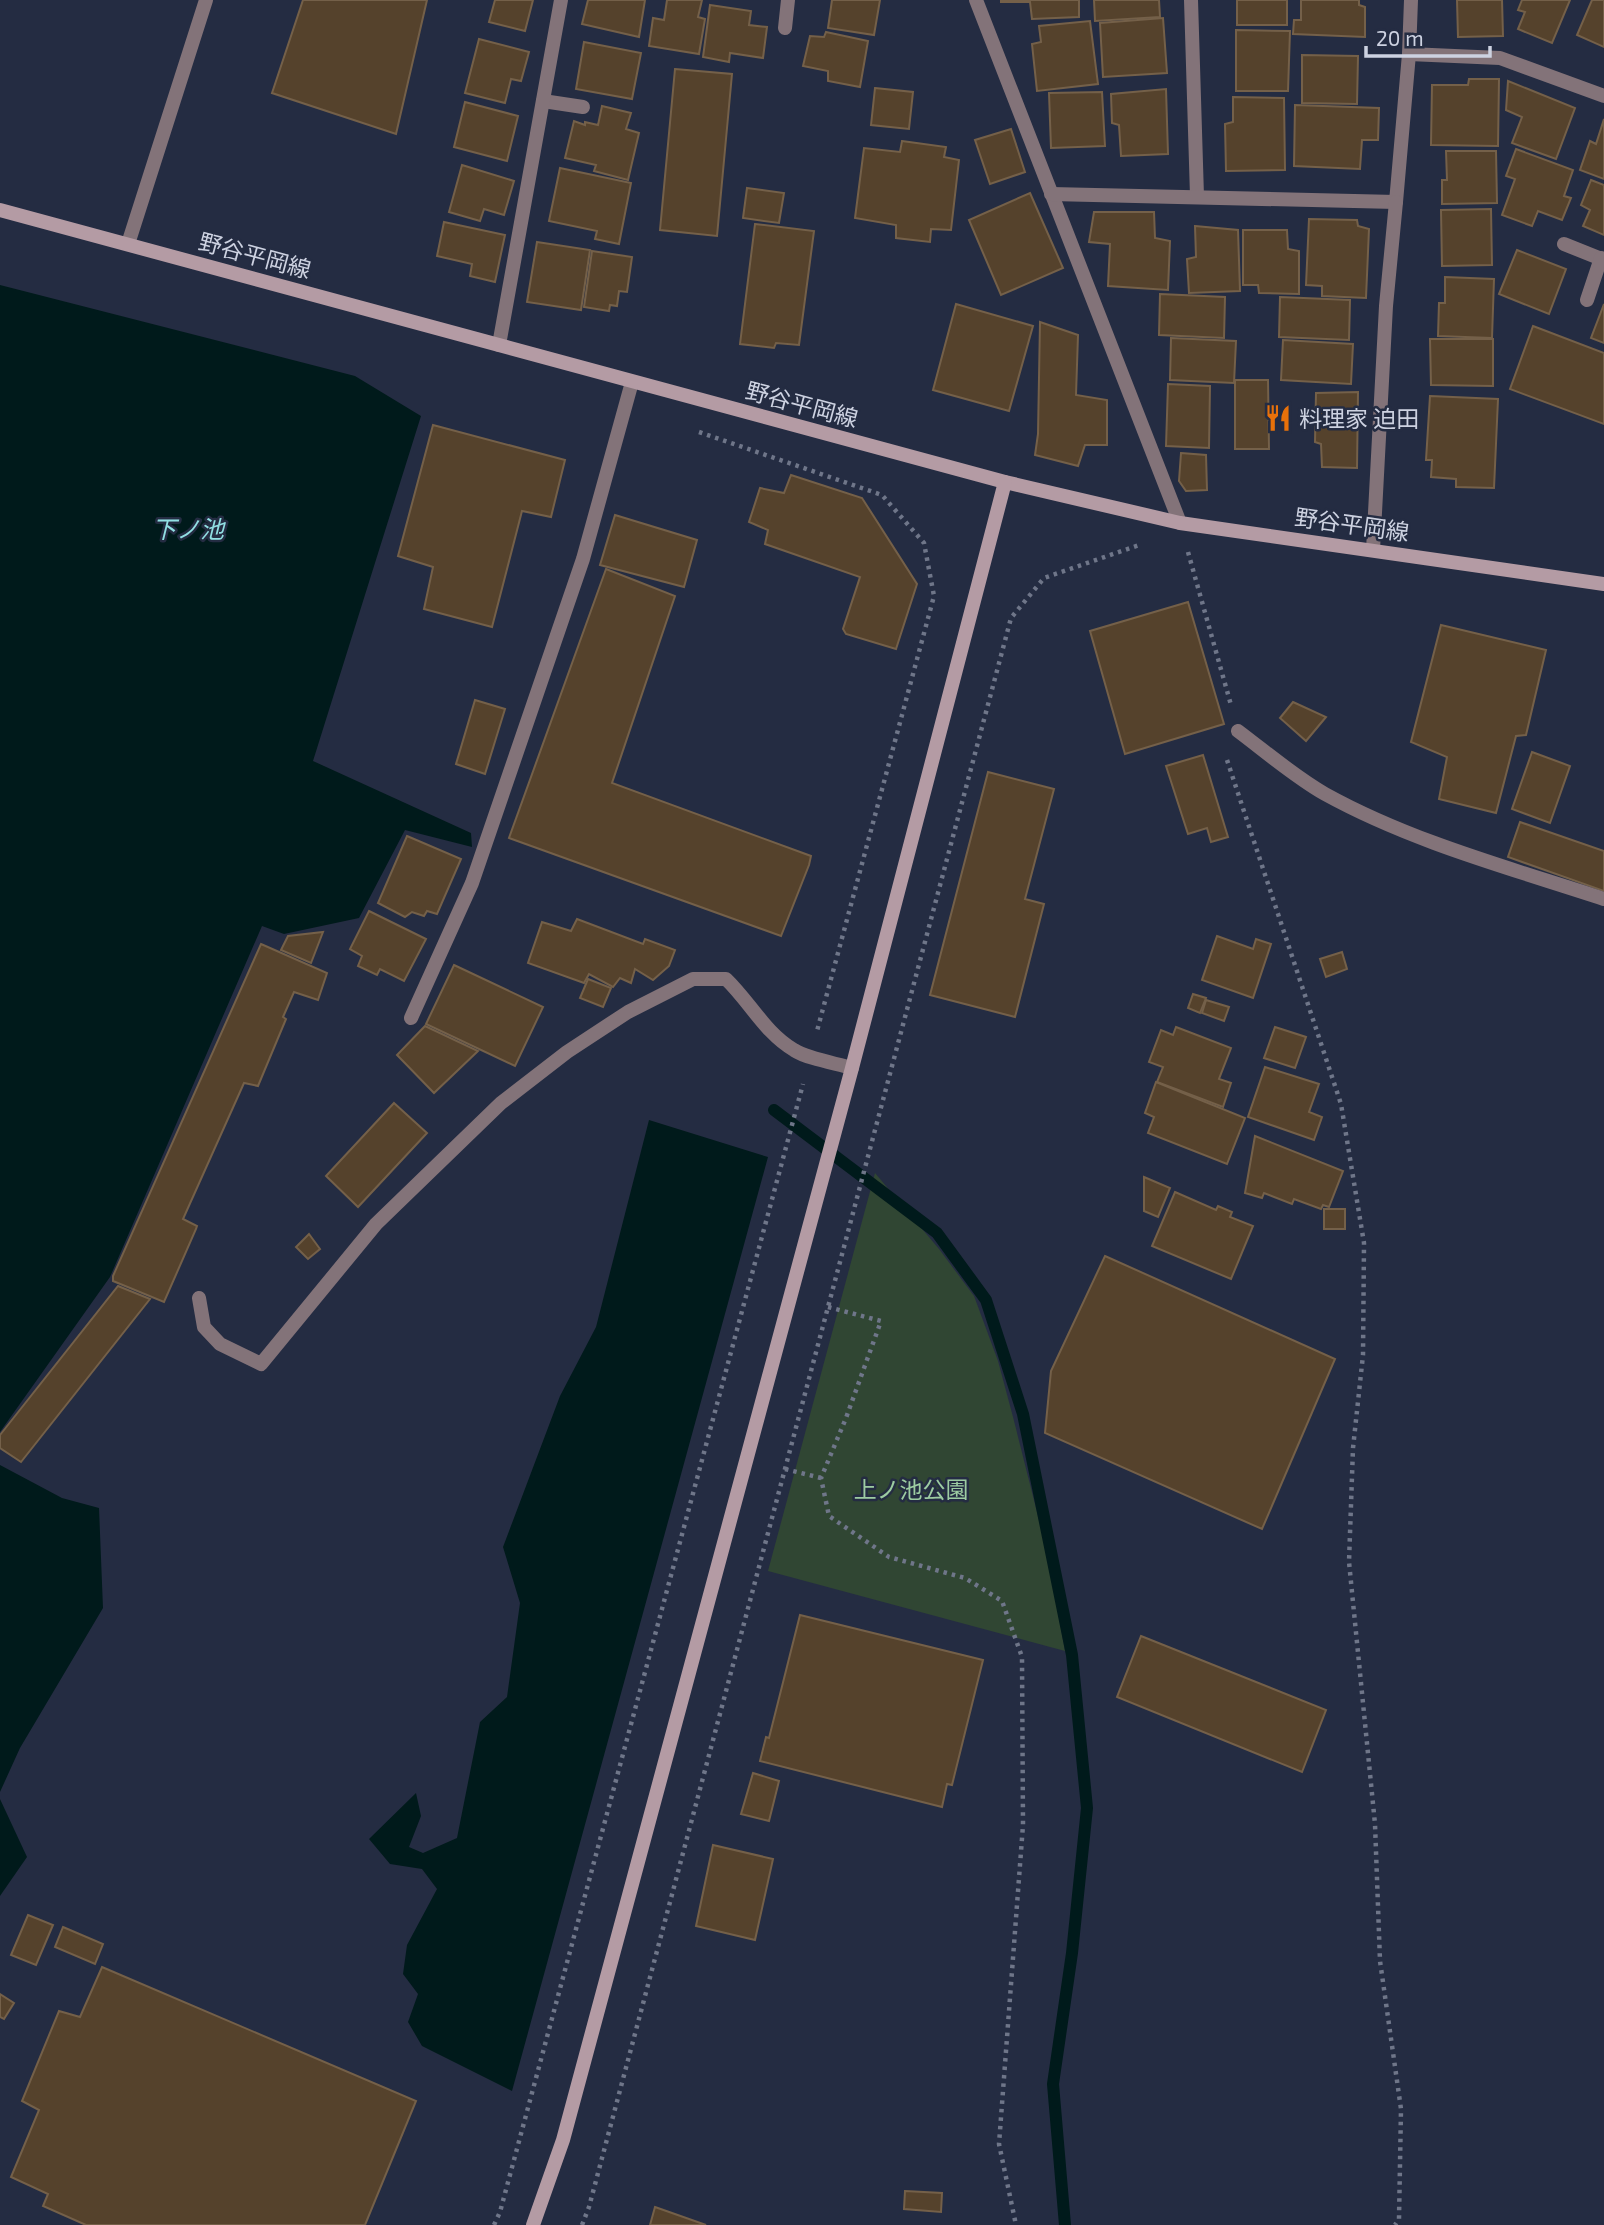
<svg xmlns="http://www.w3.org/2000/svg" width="1604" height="2225" font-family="'Exo 2','Noto Sans JP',sans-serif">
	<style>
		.green { fill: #304633 }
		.water { fill: #001a1b }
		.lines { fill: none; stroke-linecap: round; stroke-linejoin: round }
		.stream { stroke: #001a1b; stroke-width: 12 }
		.building { fill: #55422c; stroke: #746049; stroke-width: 2 }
		.path { stroke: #6f7689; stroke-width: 4.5; stroke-dasharray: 3.5 5; stroke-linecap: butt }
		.street { stroke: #837379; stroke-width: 14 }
		.secondary { stroke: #b49ba4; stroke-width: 14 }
		.labels { text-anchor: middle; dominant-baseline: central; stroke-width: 5; stroke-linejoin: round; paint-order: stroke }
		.street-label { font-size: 23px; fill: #cdd2e1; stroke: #242c42 }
		.poi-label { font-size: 23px; fill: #cdd2e1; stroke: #242c42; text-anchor: start }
		.park-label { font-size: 23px; fill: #9dcca2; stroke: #242c42 }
		.water-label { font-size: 24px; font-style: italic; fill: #91dfe3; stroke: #242c42 }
	</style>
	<rect width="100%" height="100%" fill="#242c42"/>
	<path class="green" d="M875 1173 939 1249 974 1296 998 1361 1013 1417 1047 1552 1065 1651 768 1571Z"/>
	<g class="water">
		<path d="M0 285 355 376 421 416 313 761 471 833 472 847 405 830 359 918 284 934 262 926 110 1277 0 1432Z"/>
		<path d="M649 1120 768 1157 512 2091 422 2046 408 2022 418 1994 403 1974 407 1945 437 1889 422 1869 390 1864 369 1839 416 1793 421 1816 409 1847 423 1853 457 1838 480 1722 507 1697 520 1603 503 1547 560 1396 596 1327Z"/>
		<path d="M0 1465 62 1498 99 1508 103 1608 20 1748 0 1792Z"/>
		<path d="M0 1799 27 1857 0 1896Z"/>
	</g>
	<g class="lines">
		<path class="stream" d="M774 1110 937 1233 986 1300 1023 1414 1072 1655 1087 1808 1072 1953 1053 2084 1065 2225"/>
	</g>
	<g class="building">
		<path d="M303 0H427L396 134 272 93Z"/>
		<path d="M495 0H533L525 31 489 22Z"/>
		<path d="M588 0H645L639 37 582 24Z"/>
		<path d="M667 0H702L698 17 705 19 699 54 649 46 653 18 664 20Z"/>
		<path d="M832 0H880L874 35 828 28Z"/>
		<path d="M1001 0H1079V17L1032 19 1030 2H1001Z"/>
		<path d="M1094 0H1159L1160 17 1095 21Z"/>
		<rect x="1237" y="0" width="50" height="25"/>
		<path d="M1301 0H1359V5L1365 7V37L1293 34 1294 20H1301Z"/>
		<path d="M1457 0H1502L1503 36 1458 37Z"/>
		<path d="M1522 0H1570L1552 43 1518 29 1525 12 1518 10Z"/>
		<path d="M1592 0H1604V47L1577 35Z"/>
		<path d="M710 5 751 11 749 25 767 27 763 58 730 53 729 62 703 57Z"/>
		<path d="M1163 18 1167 73 1103 77 1100 23Z"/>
		<path d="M1090 21 1098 84 1037 91 1032 44 1041 42 1039 26Z"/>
		<path d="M1236 30 1290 31 1288 91H1236Z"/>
		<path d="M826 32 868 41 860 87 828 81V71L803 66 810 36 824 37Z"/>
		<path d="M479 39 529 52 521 81 511 79 505 103 465 93Z"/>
		<path d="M584 42 641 53 632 99 576 89Z"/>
		<path d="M1302 55 1358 56 1357 104 1302 103Z"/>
		<path d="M675 69 732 74 717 236 660 230Z"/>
		<path d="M1469 79H1499L1498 146 1431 145 1432 85H1468Z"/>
		<path d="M1508 81 1575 108 1556 159 1512 143 1522 117 1506 110Z"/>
		<path d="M875 88 913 92 909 129 871 125Z"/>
		<path d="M1166 89 1168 154 1121 156 1119 125 1112 123 1111 94Z"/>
		<path d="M1102 92 1105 146 1051 148 1049 93Z"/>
		<path d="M1233 97 1284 98 1285 170 1226 171 1225 124 1233 122Z"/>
		<path d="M465 102 518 116 507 161 454 147Z"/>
		<path d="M1295 105 1379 108 1378 140H1362L1360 169 1294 166Z"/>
		<path d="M602 106 631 113 626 129 639 133 628 180 594 171 596 165 565 158 574 121 585 125V122L598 125Z"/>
		<path d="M1604 119V179L1580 170 1590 141 1596 144Z"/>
		<path d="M1011 129 1025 172 990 184 975 140Z"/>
		<path d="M902 141 946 147 944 157 959 160 951 230 931 229 930 242 896 238V225L855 218 864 148 900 152Z"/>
		<path d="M1516 149 1573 170 1564 196 1571 198 1562 220 1538 211 1532 226 1502 215 1515 179 1506 176Z"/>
		<path d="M1446 151H1496L1497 203 1442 204V180H1447Z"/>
		<path d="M462 165 514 181 504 215 484 209 480 221 449 212Z"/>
		<path d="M560 168 631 183 619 244 595 239 597 231 549 221Z"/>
		<path d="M1591 180 1604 185V235L1583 226 1590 210 1581 205Z"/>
		<path d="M747 188 784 193 779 223 743 218Z"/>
		<path d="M1030 193 1063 268 1001 295 969 220Z"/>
		<path d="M1491 209 1492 265 1442 266 1441 210Z"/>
		<path d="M1094 212H1154L1155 238 1170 241 1168 290 1108 286 1110 244 1089 242Z"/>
		<path d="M1309 219 1357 220 1358 226 1369 229 1366 298 1322 296V286L1306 285Z"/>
		<path d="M444 222 505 235 495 282 470 276 472 264 437 256Z"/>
		<path d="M755 224 814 231 799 345 776 343 774 348 740 344Z"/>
		<path d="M1195 226 1238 230 1240 291 1189 293 1187 259 1196 257Z"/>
		<path d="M1243 230H1287L1288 249 1299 251V294L1259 293 1258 285H1243Z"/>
		<path d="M537 242 590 250 581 310 527 302Z"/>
		<path d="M1517 250 1566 269 1549 314 1499 294Z"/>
		<path d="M592 251 632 257 627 292 619 291 617 306 610 305 609 311 584 307Z"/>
		<path d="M1445 277 1494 279 1492 338 1438 336 1439 303H1445Z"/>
		<path d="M1160 294 1225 297 1224 338 1159 335Z"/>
		<path d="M1280 297 1350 300 1349 340 1279 337Z"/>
		<path d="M956 304 1033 326 1009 411 933 390Z"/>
		<path d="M1604 304V343L1591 338Z"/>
		<path d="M1040 322 1078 335 1076 395 1107 400V445H1085L1078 466 1035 455 1038 434Z"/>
		<path d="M1533 326 1604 353V424L1510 389Z"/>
		<path d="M1171 338 1236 341 1234 383 1170 380Z"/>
		<path d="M1430 339H1493V386L1431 385Z"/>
		<path d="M1283 340 1353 344 1351 384 1281 380Z"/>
		<path d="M1235 380H1268L1269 449H1235Z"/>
		<path d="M1168 384 1210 386 1209 448 1166 446Z"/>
		<path d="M1358 392 1357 468 1322 467 1321 444 1315 442 1316 393Z"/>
		<path d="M1430 396 1498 399 1494 488 1456 487V479L1431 477 1432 460H1426Z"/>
		<path d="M433 425 565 460 551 517 522 511 492 627 424 609 433 567 398 556Z"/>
		<path d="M1181 453 1206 455 1207 490 1186 491 1179 481Z"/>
		<path d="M791 475 862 498 917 584 896 649 846 634 843 629 860 577 765 544 768 530 749 522 760 488 784 493Z"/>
		<path d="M615 515 697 540 684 587 600 565Z"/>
		<path d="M606 569 675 596 612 783 811 856 809 865 781 936 509 838Z"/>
		<path d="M1188 602 1224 724 1125 754 1090 631Z"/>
		<path d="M1441 625 1546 650 1526 735 1516 736 1496 813 1439 799 1447 757 1411 742Z"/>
		<path d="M475 700 505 709 485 774 456 764Z"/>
		<path d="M1293 702 1326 717 1306 741 1280 718Z"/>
		<path d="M1532 752 1570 766 1550 823 1512 809Z"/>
		<path d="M1203 755 1228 837 1211 842 1207 828 1188 834 1166 766Z"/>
		<path d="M988 772 1054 789 1025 899 1044 904 1015 1017 930 995Z"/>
		<path d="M1520 822 1604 851V891L1508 857Z"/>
		<path d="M407 836 461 859 437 914 427 911 424 916 412 912 405 917 378 903Z"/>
		<path d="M369 911 426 939 404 981 380 969 377 975 358 966 362 956 350 949Z"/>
		<path d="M577 919 643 944 645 939 675 950 669 966 653 980 635 969 631 983 620 978 613 987 589 974 584 983 528 963 542 922 571 931Z"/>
		<path d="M323 932 311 963 281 950 288 936Z"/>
		<path d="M1217 936 1253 949 1256 939 1271 944 1253 998 1202 980Z"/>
		<path d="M261 944 327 973 318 1000 294 992 283 1017 286 1019 258 1086 244 1083 183 1219 197 1226 196 1229 164 1302 113 1281V1276Z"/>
		<path d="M1342 952 1347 969 1326 977 1320 959Z"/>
		<path d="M454 965 543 1007 515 1066 426 1024Z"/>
		<path d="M588 979 611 988 603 1007 580 998Z"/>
		<path d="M1193 994 1206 998 1200 1013 1188 1008Z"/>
		<path d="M1206 1000 1229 1007 1224 1021 1202 1013Z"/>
		<path d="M425 1026 478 1051 434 1093 397 1055Z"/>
		<path d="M1176 1027 1231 1048 1219 1079 1231 1083 1223 1107 1157 1082 1163 1067 1149 1062 1161 1030 1173 1035Z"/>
		<path d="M1275 1027 1306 1037 1295 1068 1264 1058Z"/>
		<path d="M1265 1067 1319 1084 1309 1112 1322 1117 1314 1140 1248 1117Z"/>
		<path d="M1156 1082 1245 1118 1227 1164 1148 1133 1154 1117 1145 1113Z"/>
		<path d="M394 1103 427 1133 358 1207 326 1176Z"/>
		<path d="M1255 1136 1343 1171 1329 1207 1323 1205 1321 1209 1294 1199 1292 1204 1264 1193 1262 1198 1245 1193Z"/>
		<path d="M1144 1177 1170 1188 1158 1217 1144 1211Z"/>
		<path d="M1175 1192 1216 1210 1218 1206 1232 1212 1230 1217 1253 1226 1231 1279 1152 1246Z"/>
		<rect x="1324" y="1209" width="21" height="20"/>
		<path d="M309 1234 320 1249 308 1259 296 1247Z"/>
		<path d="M1105 1256 1335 1359 1262 1529 1045 1433 1051 1371Z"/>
		<path d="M118 1286 150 1299 21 1462 0 1448V1435Z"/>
		<path d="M800 1615 983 1660 952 1785 947 1784 942 1807 760 1761 766 1737 769 1738Z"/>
		<path d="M1141 1636 1326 1710 1302 1772 1117 1697Z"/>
		<path d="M753 1773 779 1781 769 1821 741 1814Z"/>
		<path d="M713 1845 773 1859 755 1940 696 1926Z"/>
		<path d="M28 1915 53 1925 36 1965 11 1955Z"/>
		<path d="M63 1927 103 1944 95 1964 55 1947Z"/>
		<path d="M102 1967 416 2101 365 2225H86L43 2206 48 2194 11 2177 39 2110 22 2101 59 2011 80 2017Z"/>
		<path d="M0 1994 14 2003 4 2019 0 2017Z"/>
		<path d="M905 2191 942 2193 941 2212 904 2209Z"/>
		<path d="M655 2207 706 2225H650Z"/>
	</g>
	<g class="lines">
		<g class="path">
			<path d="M699 432 882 495 924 543 934 596 817 1031"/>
			<path d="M1188 552 1231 705"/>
			<path d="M1227 760 1341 1104 1364 1243 1363 1355 1353 1448 1349 1562 1375 1824 1380 1961 1401 2109 1399 2219 1395 2225"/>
			<path d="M828 1307 881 1321 846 1418 821 1478 829 1516 889 1557 965 1578 1002 1601 1022 1657 1023 1825 999 2144 1016 2225"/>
			<path d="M785 1469 821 1478"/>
			<path d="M494 2225 500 2212 803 1084"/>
			<path d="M582 2225 589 2207 1011 618 1044 578 1142 544"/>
		</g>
		<g class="street">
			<path d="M976 0 1180 523"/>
			<path d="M1191 0 1197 196"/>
			<path d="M785 28 788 0"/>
			<path d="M1409 54 1500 58 1604 96"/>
			<path d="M543 101 583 107"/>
			<path d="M1051 194 1396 202 1409 54 1411 0"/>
			<path d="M128 244 206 0"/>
			<path d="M1564 244 1604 260"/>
			<path d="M1587 300 1601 258"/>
			<path d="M499 345 561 0"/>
			<path d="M1373 550 1386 306 1396 202"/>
			<path d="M1238 731C1266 752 1295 777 1325 794 1412 842 1510 868 1604 899"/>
			<path d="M411 1018 472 883 583 559 632 382"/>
			<path d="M199 1298 204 1327 220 1344 261 1364 376 1224 501 1103 567 1052 628 1012 693 979H726C750 1002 765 1033 794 1050 808 1059 835 1063 852 1068"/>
		</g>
		<g class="secondary">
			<path d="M0 210 1005 482 1180 523 1604 584"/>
			<path d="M533 2225 563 2140 852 1068 1005 482"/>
		</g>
	</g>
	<defs>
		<symbol id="restaurant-bare" viewBox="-9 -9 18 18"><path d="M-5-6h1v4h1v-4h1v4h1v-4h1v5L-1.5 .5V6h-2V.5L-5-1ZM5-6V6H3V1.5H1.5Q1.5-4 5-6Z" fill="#e8710a" stroke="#242c42" stroke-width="2.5" paint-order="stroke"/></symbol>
	</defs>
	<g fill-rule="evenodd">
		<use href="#restaurant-bare" x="1259" y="399" width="38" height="38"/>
	</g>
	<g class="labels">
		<g class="street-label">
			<text transform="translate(255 255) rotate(15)">野谷平岡線</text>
			<text transform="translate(802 404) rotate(15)">野谷平岡線</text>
			<text transform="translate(1352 524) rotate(8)">野谷平岡線</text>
		</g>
		<g class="poi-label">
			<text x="1299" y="418">料理家 迫田</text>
		</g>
		<g class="park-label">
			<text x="911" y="1489">上ノ池公園</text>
		</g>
		<g class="water-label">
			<text x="188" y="528">下ノ池</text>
		</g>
	</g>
	<path d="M1366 46v10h124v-10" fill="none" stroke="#cdd2e1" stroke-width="3.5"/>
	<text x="1376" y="46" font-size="21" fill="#cdd2e1" stroke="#242c42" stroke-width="5" paint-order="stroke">20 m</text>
</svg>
